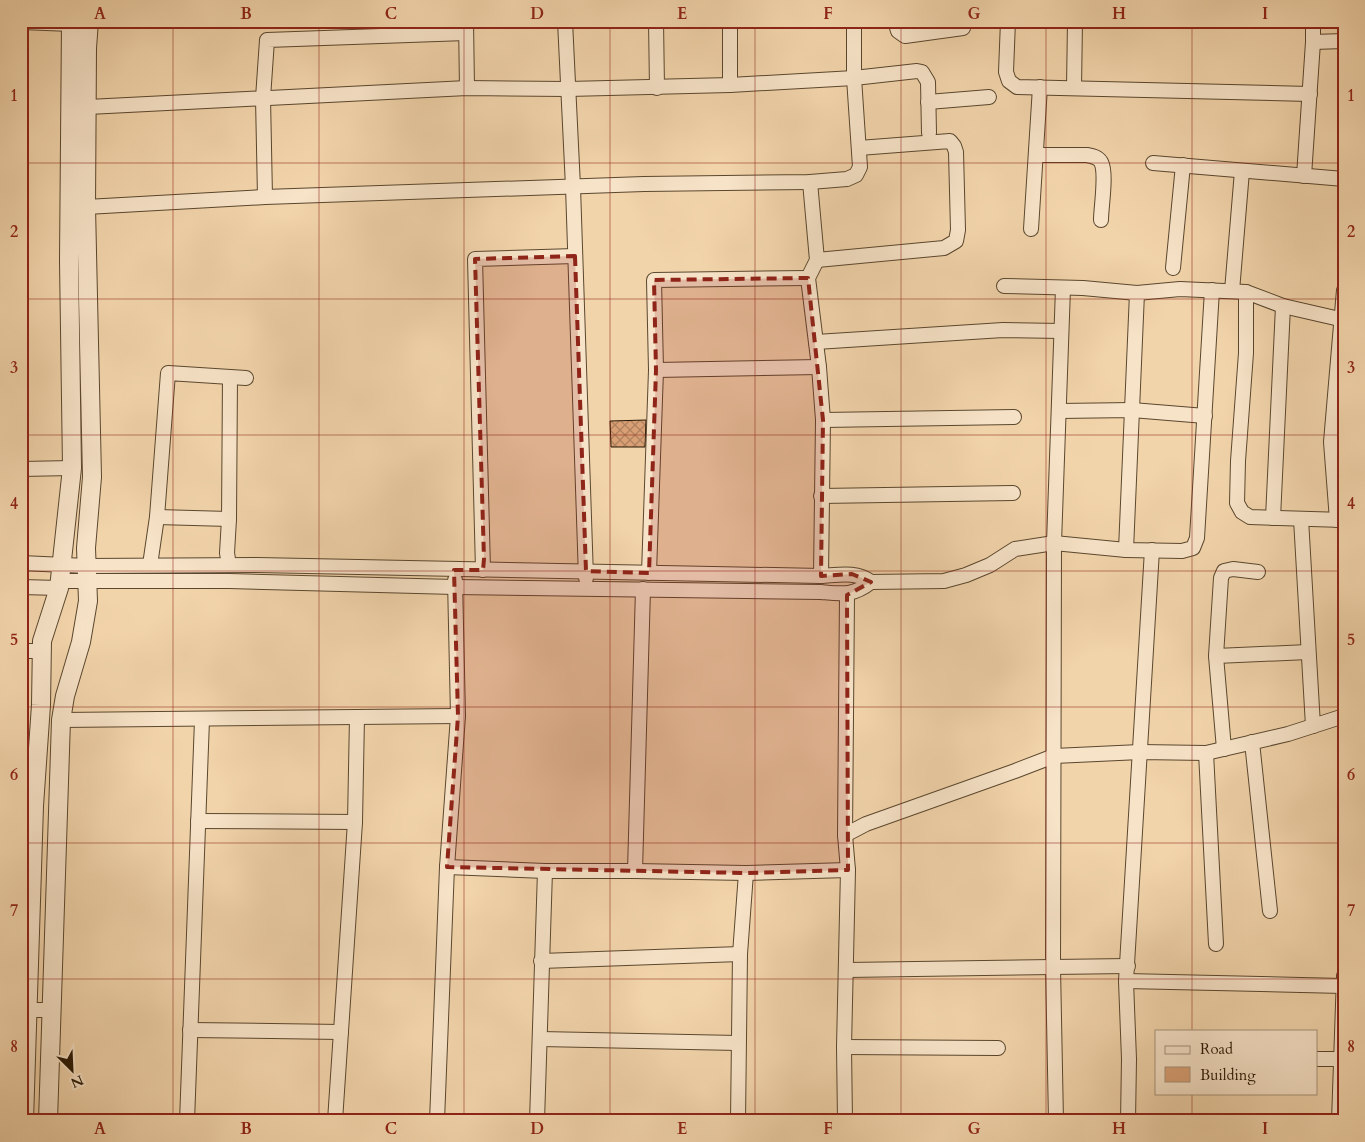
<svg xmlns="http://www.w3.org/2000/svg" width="1365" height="1142" font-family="Cardo,serif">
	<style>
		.building { fill: url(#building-cross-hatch); stroke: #281804 }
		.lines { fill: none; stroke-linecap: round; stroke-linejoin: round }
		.minor-casing { stroke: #5a472e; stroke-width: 16 }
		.tertiary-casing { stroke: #5a472e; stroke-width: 20 }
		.minor { stroke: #f7e3c8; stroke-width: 14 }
		.tertiary { stroke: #f7e3c8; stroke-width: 18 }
		.marked { fill: #8f2418; fill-opacity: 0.2; stroke: #8f2418; stroke-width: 4; stroke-dasharray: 10 6; stroke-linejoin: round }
		.grid { fill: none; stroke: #8f2418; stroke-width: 1; stroke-opacity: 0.55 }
		.neatline { fill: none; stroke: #8f2418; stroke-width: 2 }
		.grid-label { font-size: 16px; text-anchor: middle; font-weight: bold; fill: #8f2418 }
	</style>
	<defs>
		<pattern id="building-cross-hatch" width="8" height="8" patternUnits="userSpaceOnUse" patternTransform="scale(1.25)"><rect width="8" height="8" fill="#d9a075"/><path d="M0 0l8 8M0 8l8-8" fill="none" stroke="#b0815e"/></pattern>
	</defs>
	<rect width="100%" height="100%" fill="#f2d4ab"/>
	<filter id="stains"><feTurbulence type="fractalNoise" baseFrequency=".004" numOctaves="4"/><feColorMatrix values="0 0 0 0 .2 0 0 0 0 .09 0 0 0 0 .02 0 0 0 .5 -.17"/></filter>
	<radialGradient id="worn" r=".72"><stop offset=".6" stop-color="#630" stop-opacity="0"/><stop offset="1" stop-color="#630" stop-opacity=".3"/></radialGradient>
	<path class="building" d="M646 420 645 447H611L610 421Z"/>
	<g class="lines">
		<defs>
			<g id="minor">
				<path d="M466 21 467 88"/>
				<path d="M565 21 573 187 586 578"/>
				<path d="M656 21 657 88"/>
				<path d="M730 21V85"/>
				<path d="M895 21 898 31 905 36 963 28"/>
				<path d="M1008 21 1006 72 1009 81 1017 87 1310 94"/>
				<path d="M21 22 71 24"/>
				<path d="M1313 42 1344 41"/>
				<path d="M1074 88 1075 21"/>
				<path d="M928 102 989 97"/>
				<path d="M88 107 467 88 568 89 730 85 854 78 917 71 922 72 928 82 929 133"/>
				<path d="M1036 155H1087C1093 156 1098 157 1101 162 1107 173 1101 207 1101 220"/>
				<path d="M1153 163 1344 179"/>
				<path d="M1304 176 1313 42V21"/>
				<path d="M810 182 817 260 808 278 819 367 823 420 821 576"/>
				<path d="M265 197 263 98 267 40 466 33"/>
				<path d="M86 207 265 197 644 184 810 182 847 179 856 175 860 167 854 78V21"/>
				<path d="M1031 229 1040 87"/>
				<path d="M817 260 944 248 956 241 958 230 956 152 954 146 950 141 859 148"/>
				<path d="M1173 268 1183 165"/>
				<path d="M1004 286 1083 288 1137 293 1180 289 1246 292 1283 306 1344 320"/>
				<path d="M1232 291 1242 171"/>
				<path d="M1246 292V353L1238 461 1237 503 1242 512 1250 517 1344 520"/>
				<path d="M816 342 1003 330 1061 331"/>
				<path d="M656 370 819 367"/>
				<path d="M1059 411 1132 410 1205 416"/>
				<path d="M823 420 1014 417"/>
				<path d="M21 469 72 468"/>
				<path d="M821 496 1013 493"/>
				<path d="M157 517 229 519"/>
				<path d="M1273 518 1283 306"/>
				<path d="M1301 519 1313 726"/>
				<path d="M1337 520 1331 442 1344 290"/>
				<path d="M1126 550 1137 293"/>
				<path d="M21 563 87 566 257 565 821 576C839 575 856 571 871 582L944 581 966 575 990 565 1015 549 1054 543 1126 550 1182 551 1193 548 1197 538 1212 290"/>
				<path d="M150 565 157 517 168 373 246 378"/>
				<path d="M229 565 227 553 229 519 230 377"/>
				<path d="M483 570 475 259 575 256"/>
				<path d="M649 573 656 370 654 280 808 278"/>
				<path d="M59 581H229L455 587 821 592C843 594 853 596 871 582"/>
				<path d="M21 587 59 588"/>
				<path d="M21 651H42"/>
				<path d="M1216 656 1308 652"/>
				<path d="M61 720 458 716"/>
				<path d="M1252 742 1270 911"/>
				<path d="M1224 749 1216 656 1221 578 1224 571 1233 569 1258 572"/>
				<path d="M1206 753 1216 944"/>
				<path d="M21 807 34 806"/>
				<path d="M198 821 355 822"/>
				<path d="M845 835 866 824 1015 771 1054 756 1140 752 1206 753 1288 734 1344 716"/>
				<path d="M447 867 545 871H635L746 873 848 870"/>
				<path d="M635 871 643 589"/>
				<path d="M541 961 740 954"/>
				<path d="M847 970 1128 966"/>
				<path d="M1126 981 1343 986"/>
				<path d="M21 1010H52"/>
				<path d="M190 1030 341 1032"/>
				<path d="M540 1039 738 1043"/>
				<path d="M844 1047 998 1048"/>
				<path d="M1316 1059H1341"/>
				<path d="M187 1121 202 720"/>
				<path d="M335 1121 355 822 357 717"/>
				<path d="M437 1121 447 867 458 716 455 580"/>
				<path d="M537 1121 545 871"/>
				<path d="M738 1121 740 954 746 873"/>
				<path d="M845 1121 844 1047 848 870 845 835 847 595"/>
				<path d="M1056 1121 1053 967 1054 543 1063 288"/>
				<path d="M1128 1121 1129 1059 1126 981 1152 550"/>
				<path d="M1339 1121 1344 976"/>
			</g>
			<g id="tertiary">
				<path d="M24 1121 34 806 41 705 42 641 59 588 72 468 69 261 71 21"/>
				<path d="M48 1121 61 720 65 696 81 642 88 601 86 548 92 477 86 207 87 48 89 21"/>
			</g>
		</defs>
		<use href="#minor" class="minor-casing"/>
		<use href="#tertiary" class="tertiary-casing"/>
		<use href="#minor" class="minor"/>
		<use href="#tertiary" class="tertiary"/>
	</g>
	<path class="marked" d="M575 256 586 571 649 573 656 370 654 280 808 278 823 420 821 576 852 574 871 582 847 595 848 870 746 873 447 867 458 716 454 570H483L484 559 475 259Z"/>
	<path class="grid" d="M173 21V1121M319 21V1121M464 21V1121M610 21V1121M755 21V1121M901 21V1121M1046 21V1121M1192 21V1031M21 163H1344M21 299H1344M21 435H1344M21 571H1344M21 707H1344M21 843H1344M21 979H1344M1192 1093V1121"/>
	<rect width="1365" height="1142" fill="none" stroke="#f2d4ab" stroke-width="55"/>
	<rect x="1155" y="1030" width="162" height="65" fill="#f7e3c8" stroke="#a4927a"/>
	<rect x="1165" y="1046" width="25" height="8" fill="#f7e3c8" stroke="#a4927a"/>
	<text x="1200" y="1054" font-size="15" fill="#281804">Road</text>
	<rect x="1165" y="1067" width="25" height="15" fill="#d9a075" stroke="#a4927a"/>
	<text x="1200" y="1080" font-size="15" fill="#281804">Building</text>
	<g transform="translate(72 1070) rotate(156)" stroke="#f7e3c8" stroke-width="4" paint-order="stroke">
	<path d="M0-4L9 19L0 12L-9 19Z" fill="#281804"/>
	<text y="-8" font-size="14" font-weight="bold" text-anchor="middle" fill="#281804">N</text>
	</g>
	<rect x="28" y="28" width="1310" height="1086" class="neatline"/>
	<g class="grid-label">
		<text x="100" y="19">A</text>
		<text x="246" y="19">B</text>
		<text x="391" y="19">C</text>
		<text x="537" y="19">D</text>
		<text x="682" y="19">E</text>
		<text x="828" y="19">F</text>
		<text x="974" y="19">G</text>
		<text x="1119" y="19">H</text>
		<text x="1265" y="19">I</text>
		<text x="14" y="101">1</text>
		<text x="1351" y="101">1</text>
		<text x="14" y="237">2</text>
		<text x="1351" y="237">2</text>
		<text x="14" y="373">3</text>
		<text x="1351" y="373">3</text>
		<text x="14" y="509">4</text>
		<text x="1351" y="509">4</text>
		<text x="14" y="645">5</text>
		<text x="1351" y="645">5</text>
		<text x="14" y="780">6</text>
		<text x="1351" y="780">6</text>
		<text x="14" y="916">7</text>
		<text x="1351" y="916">7</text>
		<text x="14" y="1052">8</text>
		<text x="1351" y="1052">8</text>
		<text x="100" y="1134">A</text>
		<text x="246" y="1134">B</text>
		<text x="391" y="1134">C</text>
		<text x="537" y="1134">D</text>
		<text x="682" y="1134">E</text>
		<text x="828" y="1134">F</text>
		<text x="974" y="1134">G</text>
		<text x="1119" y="1134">H</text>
		<text x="1265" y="1134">I</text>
	</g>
	<rect width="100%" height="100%" filter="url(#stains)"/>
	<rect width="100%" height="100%" fill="url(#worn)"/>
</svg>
